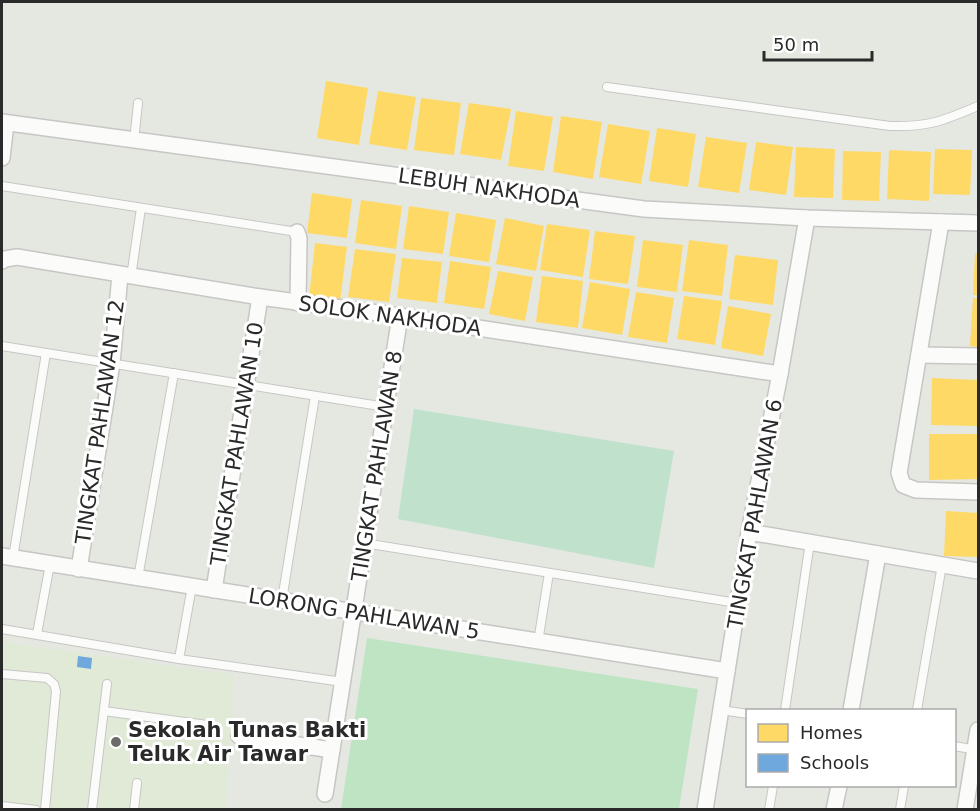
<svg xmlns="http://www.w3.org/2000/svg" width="980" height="811" font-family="'DejaVu Sans',sans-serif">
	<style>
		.education { fill: #e1e9d7 }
		.green { fill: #c0e1cc }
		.pitch { fill: #bee4c4 }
		.homes { fill: #ffd966 }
		.schools { fill: #6fa8dc }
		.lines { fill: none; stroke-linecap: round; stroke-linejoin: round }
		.lane-casing { stroke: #c7c6c5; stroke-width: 10 }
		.street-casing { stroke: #c7c6c5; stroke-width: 18 }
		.lane { stroke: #fbfcfa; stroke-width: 8 }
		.street { stroke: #fbfcfa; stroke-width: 15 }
		.poi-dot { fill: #6b6c6a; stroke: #fff; stroke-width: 2 }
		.labels { text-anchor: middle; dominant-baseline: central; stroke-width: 6; stroke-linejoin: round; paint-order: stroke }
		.street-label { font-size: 21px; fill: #2a2a2a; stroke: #fff }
		.poi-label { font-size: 21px; font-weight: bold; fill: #2a2a2a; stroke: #fff; text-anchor: start }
	</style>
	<rect width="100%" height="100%" fill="#e5e8e1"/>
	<path class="education" d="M2 642 234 675 226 809 2 810Z"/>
	<path class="green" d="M414 409 674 451 654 568 398 519Z"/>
	<path class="pitch" d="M367 638 698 689 679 809H341Z"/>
	<g class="homes">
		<path d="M326 81 368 88 359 145 317 138Z"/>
		<path d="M378 91 416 97 407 150 369 144Z"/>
		<path d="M421 98 461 103 454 155 414 150Z"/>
		<path d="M469 103 511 109 501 160 460 154Z"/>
		<path d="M516 111 553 117 544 171 508 166Z"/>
		<path d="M561 116 602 122 593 179 553 172Z"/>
		<path d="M608 124 650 131 641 184 599 177Z"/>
		<path d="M657 128 696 134 688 187 649 181Z"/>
		<path d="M706 137 747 143 739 193 698 187Z"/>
		<path d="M756 142 793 147 786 195 749 190Z"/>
		<path d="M796 147 835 149 833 198 794 197Z"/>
		<path d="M935 149 972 150 970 195 933 194Z"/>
		<path d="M889 150 931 152 929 201 887 199Z"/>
		<path d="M843 151 881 152 879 201 842 200Z"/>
		<path d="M312 193 352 199 347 238 307 233Z"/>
		<path d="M361 200 402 206 396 249 355 243Z"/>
		<path d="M409 206 449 212 443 254 403 249Z"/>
		<path d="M456 213 496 220 489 262 449 256Z"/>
		<path d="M505 218 544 226 536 271 496 264Z"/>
		<path d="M547 224 590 230 583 277 540 270Z"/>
		<path d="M595 231 635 236 628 284 589 279Z"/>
		<path d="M643 240 683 245 677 292 637 287Z"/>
		<path d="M689 240 728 245 722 296 682 291Z"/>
		<path d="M315 243 347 247 340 302 309 298Z"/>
		<path d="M355 249 396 254 389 302 348 297Z"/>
		<path d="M975 253 978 254V295H973Z"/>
		<path d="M735 255 778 260 773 305 729 299Z"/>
		<path d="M402 258 442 262 437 303 397 298Z"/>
		<path d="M450 261 491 267 484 309 444 303Z"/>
		<path d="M498 271 533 277 525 321 489 314Z"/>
		<path d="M542 276 583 281 578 328 536 322Z"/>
		<path d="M590 282 630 289 622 335 582 328Z"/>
		<path d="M636 292 674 298 667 343 628 337Z"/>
		<path d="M684 296 722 301 715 345 677 339Z"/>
		<path d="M973 298H978V347L970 346Z"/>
		<path d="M728 306 771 314 763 356 721 348Z"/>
		<path d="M932 378 978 380V426L931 425Z"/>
		<path d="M929 434H978V479L929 480Z"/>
		<path d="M946 511 978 513V557L944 556Z"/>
	</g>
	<path class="schools" d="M78 656 92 658 91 669 77 667Z"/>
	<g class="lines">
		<defs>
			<g id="lane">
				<path d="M607 87 890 126C929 127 943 121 978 106"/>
				<path d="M134 141 138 103"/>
				<path d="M2 186 297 232"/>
				<path d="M131 277 141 208"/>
				<path d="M2 346 386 407"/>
				<path d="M364 543 737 603"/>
				<path d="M13 558 46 353"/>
				<path d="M138 578 174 373"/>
				<path d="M282 600 315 396"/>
				<path d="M2 629 179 659 343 682"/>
				<path d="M37 634 50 564"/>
				<path d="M538 642 549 573"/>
				<path d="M179 659 192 586"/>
				<path d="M2 674 47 678 54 684 56 691 45 810"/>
				<path d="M721 710 748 714"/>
				<path d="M785 710 810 542"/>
				<path d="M917 710 942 565"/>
				<path d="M104 711 207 725"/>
				<path d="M954 746 977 750"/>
				<path d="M2 806 36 810"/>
				<path d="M92 810 107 684"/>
				<path d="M134 810 137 783"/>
				<path d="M769 810 773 786"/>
				<path d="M900 810 904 786"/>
			</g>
			<g id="street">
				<path d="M2 122 644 209 807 218 978 223"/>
				<path d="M2 158 6 123"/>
				<path d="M941 222 899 473 903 485 916 490 978 492"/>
				<path d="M297 232 299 238 298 303"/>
				<path d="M2 261 5 259 17 257 260 297 400 316 780 374"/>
				<path d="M919 355 978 356"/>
				<path d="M749 532 978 571"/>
				<path d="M2 556 727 671"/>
				<path d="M79 569 112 363 120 275"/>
				<path d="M214 590 260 297"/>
				<path d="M851 710 878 554"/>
				<path d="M239 736 332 750"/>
				<path d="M325 794 400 316"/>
				<path d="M705 810 749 532 780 374 807 218"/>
				<path d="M834 810 839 786"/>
				<path d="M965 810 978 730"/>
			</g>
		</defs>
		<use href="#lane" class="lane-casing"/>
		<use href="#street" class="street-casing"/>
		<use href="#lane" class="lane"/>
		<use href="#street" class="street"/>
	</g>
	<circle class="poi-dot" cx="116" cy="742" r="6"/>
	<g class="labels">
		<g class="street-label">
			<text transform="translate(489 188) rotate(8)">LEBUH NAKHODA</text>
			<text transform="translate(390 316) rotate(8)">SOLOK NAKHODA</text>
			<text transform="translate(100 422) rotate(-82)">TINGKAT PAHLAWAN 12</text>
			<text transform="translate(237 444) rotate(-81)">TINGKAT PAHLAWAN 10</text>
			<text transform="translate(377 466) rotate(-81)">TINGKAT PAHLAWAN 8</text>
			<text transform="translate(755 514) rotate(-80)">TINGKAT PAHLAWAN 6</text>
			<text transform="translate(364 614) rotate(9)">LORONG PAHLAWAN 5</text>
		</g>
		<g class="poi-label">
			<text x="128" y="730">Sekolah Tunas Bakti<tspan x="128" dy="24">Teluk Air Tawar</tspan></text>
		</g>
	</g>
	<rect width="980" height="811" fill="none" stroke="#2a2a2a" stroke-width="6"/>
	<rect x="746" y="709" width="210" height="78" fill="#ffffff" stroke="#aaaaaa" stroke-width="1.5"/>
	<rect x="758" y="724" width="30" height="18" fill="#ffd966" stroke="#aaaaaa" stroke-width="1.5"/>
	<text x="800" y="739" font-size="18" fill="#2a2a2a">Homes</text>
	<rect x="758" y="754" width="30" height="18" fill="#6fa8dc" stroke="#aaaaaa" stroke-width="1.5"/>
	<text x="800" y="769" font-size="18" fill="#2a2a2a">Schools</text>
	<path d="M764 51v9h108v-9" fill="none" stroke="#2a2a2a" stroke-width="3"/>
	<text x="773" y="51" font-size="18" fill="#2a2a2a" stroke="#ffffff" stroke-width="4.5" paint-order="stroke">50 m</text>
</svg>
